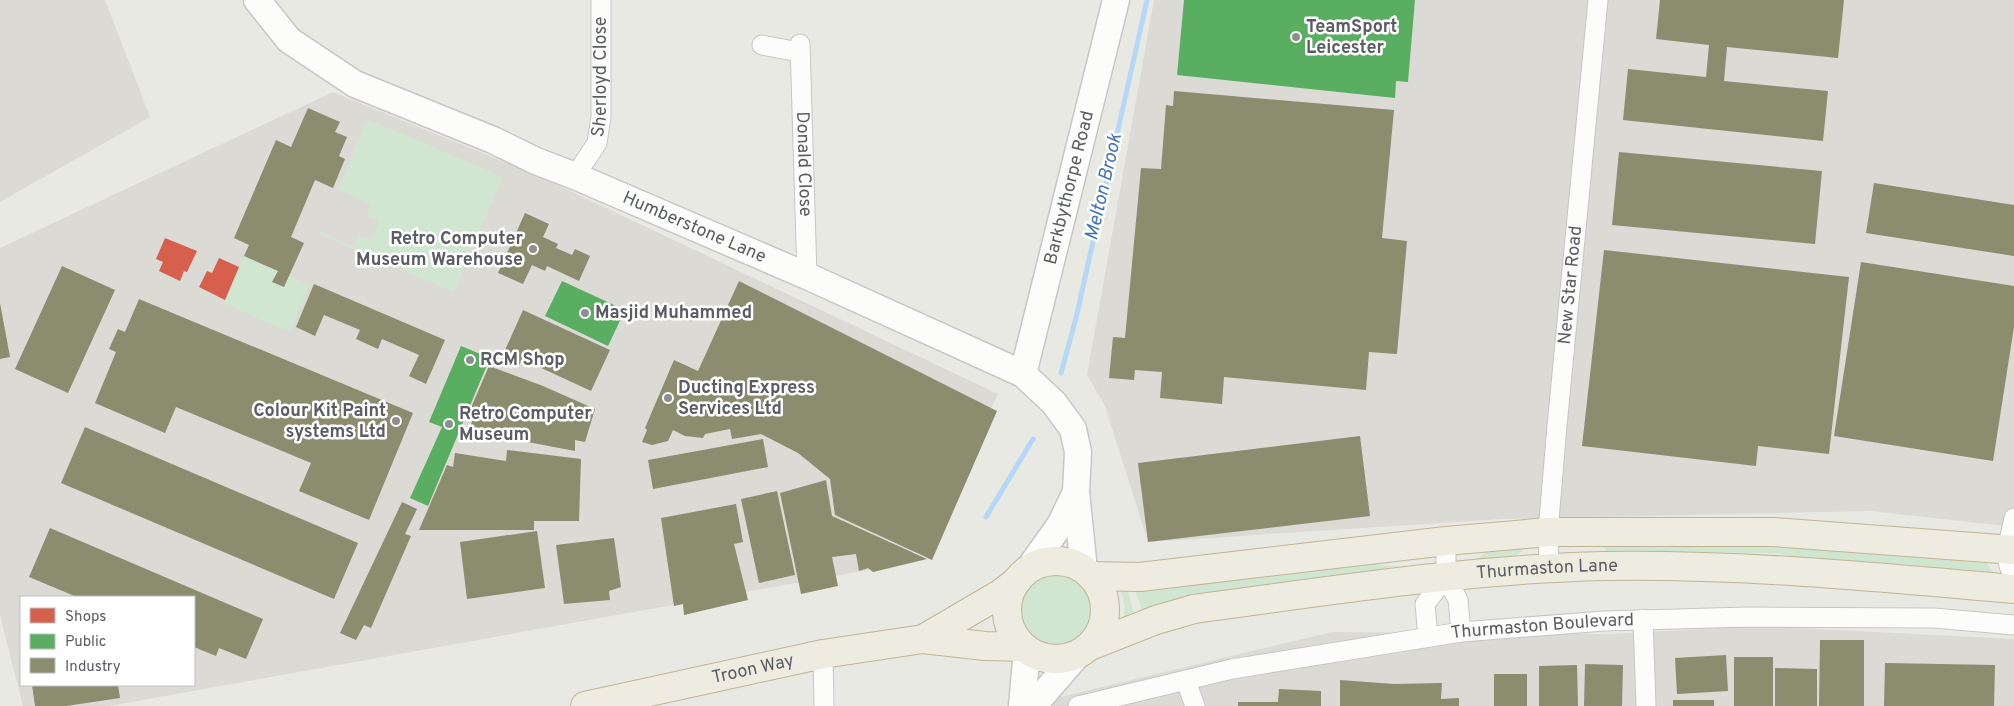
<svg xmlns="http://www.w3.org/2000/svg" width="2014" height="706" font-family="Overpass,sans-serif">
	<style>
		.industrial { fill: #dbdad5; fill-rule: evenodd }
		.green { fill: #d1e6d0 }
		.shops { fill: #d6604d }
		.public { fill: #5aae61 }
		.industry { fill: #8c8c6e }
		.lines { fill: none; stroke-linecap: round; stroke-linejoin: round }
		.stream { stroke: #b5d8f6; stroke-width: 5 }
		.street-casing { stroke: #c6c6c5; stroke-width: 21 }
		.secondary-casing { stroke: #c6c7c6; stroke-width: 29 }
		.highway-casing { stroke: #c0b592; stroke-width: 30 }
		.street { stroke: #fcfcfb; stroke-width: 19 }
		.secondary { stroke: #fcfcfb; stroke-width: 26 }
		.highway { stroke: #eeece0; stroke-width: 28 }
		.poi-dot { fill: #8c8e90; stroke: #fff; stroke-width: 2 }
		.labels { text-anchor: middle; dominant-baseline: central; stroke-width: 5; stroke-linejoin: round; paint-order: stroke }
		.poi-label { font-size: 18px; font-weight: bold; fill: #5a5d62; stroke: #fff; text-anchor: start }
		.street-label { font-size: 18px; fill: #5a5d62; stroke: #fff }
		.water-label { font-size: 19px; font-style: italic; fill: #4074b8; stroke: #fff }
	</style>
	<rect width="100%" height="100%" fill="#e9e9e4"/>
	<g class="industrial">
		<path d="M0 0H105L150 117 0 202Z"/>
		<path d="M1154 0H2014V527L1870 511 1503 519 1148 542 1105 406 1087 375Z"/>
		<path d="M333 92 539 176 998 394 924 543 896 565 109 706H23L0 615V248ZM21 597H194V685H21Z"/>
		<path d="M1758 626 2014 639V706H1023L1332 632 1612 634Z"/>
	</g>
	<g class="green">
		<path d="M367 119 503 177 454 292 319 234 320 232 354 247 359 236 371 240 379 221 367 216 371 204 338 189Z"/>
		<path d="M244 256 310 285 290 332 224 303Z"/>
		<path d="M1605 541H1698L1983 557 1996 576 1864 567 1772 553 1606 552Z"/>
		<path d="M1528 546 1510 560 1465 567 1488 551Z"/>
		<path d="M1376 564 1401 567 1408 572 1143 612 1133 585 1285 568 1308 571Z"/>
		<circle cx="1057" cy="611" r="37"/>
		<path d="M1120 585H1126L1135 616 1123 622 1125 607Z"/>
	</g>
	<g class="shops">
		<path d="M165 238 197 251 187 272 184 271 180 281 159 271 163 262 156 259Z"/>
		<path d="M219 258 239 267 225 300 199 287 207 271 212 273Z"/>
	</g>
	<g class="public">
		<path d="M1184 0H1415L1408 82 1396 81 1395 98 1177 75Z"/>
		<path d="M562 281 625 310 608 346 545 316Z"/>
		<path d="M461 346 490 358 428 506 410 498 442 427 429 422Z"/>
	</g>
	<g class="industry">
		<path d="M1660 0H1844L1838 58 1727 47 1724 81 1828 91 1823 141 1623 120 1628 69 1706 77 1709 45 1656 39Z"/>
		<path d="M1174 91 1394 110 1382 238 1407 241 1397 354 1369 352 1366 390 1224 377 1222 404 1160 398 1162 372 1135 370 1134 380 1109 378 1113 337 1125 338 1141 168 1161 169 1166 105 1173 106Z"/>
		<path d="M308 108 340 122 335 132 347 137 339 156 345 159 333 188 315 180 291 237 304 243 284 287 272 282 278 271 244 256 249 245 234 238 276 140 291 147Z"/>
		<path d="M1619 152 1822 171 1815 244 1612 225Z"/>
		<path d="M1874 183 2014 205V256L1866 233Z"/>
		<path d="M525 213 549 224 543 237 558 244 556 248 572 255 575 249 590 256 579 281 547 266 545 271 532 265 523 284 498 273Z"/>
		<path d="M1604 250 1849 277 1829 454 1758 446 1756 466 1582 446Z"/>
		<path d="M1861 262 2014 286V327L1993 461 1834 436Z"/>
		<path d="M62 266 115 290 68 393 15 369Z"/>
		<path d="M739 281 997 411 932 560 835 515 830 479 798 453 761 434 732 439 730 429 705 434 703 438 685 436 673 430 668 441 652 445 642 442 647 430 645 428 674 360 698 371Z"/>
		<path d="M314 284 445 340 426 384 409 376 419 355 382 339 378 349 356 339 360 330 324 315 315 336 296 327Z"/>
		<path d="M139 299 413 413 369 520 299 491 311 463 176 407 165 433 95 403 116 352 109 349 118 329 125 332Z"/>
		<path d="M0 303 10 357 0 359Z"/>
		<path d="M523 310 610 350 591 391 522 359 518 367 501 359Z"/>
		<path d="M489 366 543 386 595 409 585 442 575 440V451L469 431 473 418 467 417Z"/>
		<path d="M85 427 358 543 334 599 61 483Z"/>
		<path d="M1360 436 1370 516 1148 542 1138 463Z"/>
		<path d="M763 439 768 467 653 489 648 460Z"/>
		<path d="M507 450 581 459 579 521H534V530H419L447 465 453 467 455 453 506 461Z"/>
		<path d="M826 480 832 516 927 559 873 572 868 568 859 571 856 554 832 557 838 586 801 594 780 493Z"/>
		<path d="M777 491 795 575 759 583 741 499Z"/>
		<path d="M402 502 417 509 405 534 411 536 371 628 364 625 356 640 340 633Z"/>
		<path d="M736 504 743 542 734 544 748 600 684 615 683 604 674 606 661 518Z"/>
		<path d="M50 528 263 619 246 659 219 648 216 656 194 647V597H77L29 577Z"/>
		<path d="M537 531 545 588 467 599 460 542Z"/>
		<path d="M614 538 621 587 609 591 610 600 564 604 556 545Z"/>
		<path d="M1820 640H1864V706H1819Z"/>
		<path d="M1726 655 1728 691 1677 694 1675 658Z"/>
		<rect x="1734" y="657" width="39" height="49"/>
		<path d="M1885 663 1995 665 1994 706H1884Z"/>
		<path d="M1585 664 1623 665 1622 706H1584Z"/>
		<path d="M1577 665 1578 706H1539V666Z"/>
		<path d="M1775 668 1817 669V706H1775Z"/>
		<rect x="1494" y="674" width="33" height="32"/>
		<path d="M1340 680 1394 684 1442 683 1441 699 1459 698V706H1340Z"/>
		<path d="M32 685H118L120 698 66 706H35Z"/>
		<path d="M1279 689 1321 691V706H1238V702H1278Z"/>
		<rect x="1673" y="700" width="41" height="6"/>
	</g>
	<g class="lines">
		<g class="stream">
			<path d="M1061 373 1076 318 1147 0"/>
			<path d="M986 517 1033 439"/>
		</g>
		<defs>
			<g id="street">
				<path id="s1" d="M800 44 807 276"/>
				<path d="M762 45 799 52"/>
				<path id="s2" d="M575 176 597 143 601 117V0"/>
				<path d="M2014 518C2010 540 2001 556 2014 576"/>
				<path d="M1446 541V577L1458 600 1461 632"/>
				<path id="s3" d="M1549 570 1548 532 1557 426 1598 0"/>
				<path d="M1643 619 1646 706"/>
				<path d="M1428 637 1425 604 1446 577"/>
				<path d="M823 654 824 706"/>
				<path d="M1186 681 1195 706"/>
				<path id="s4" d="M1078 706 1232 669 1461 632 1604 621 1747 617 1934 618 2014 625"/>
			</g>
			<g id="secondary">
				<path id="s5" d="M257 0 289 40 355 84 493 140 536 161 575 176 807 276 1023 374 1054 403 1073 429 1078 452 1076 492 1084 570"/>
				<path id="s6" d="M1023 374 1116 0"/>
				<path d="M1028 570 1060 525 1076 492"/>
				<path d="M1022 706 1027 649"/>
				<path d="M1033 706 1078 654"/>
			</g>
			<g id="highway">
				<circle cx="1056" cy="610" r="49"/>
				<path d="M1091 576 1140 577 1446 541 1548 532H1773L2014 550"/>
				<path d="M923 639 1000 594 1017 581"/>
				<path id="s7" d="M1090 646 1156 620 1194 609C1330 591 1467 569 1605 566 1742 564 1878 577 2014 589"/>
				<path id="s8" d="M585 706 823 654 923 639 985 646 1023 647"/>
			</g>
		</defs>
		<use href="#street" class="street-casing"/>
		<use href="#secondary" class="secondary-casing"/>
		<use href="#highway" class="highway-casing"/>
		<use href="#street" class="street"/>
		<use href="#secondary" class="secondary"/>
		<use href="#highway" class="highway"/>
	</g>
	<g class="poi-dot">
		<circle cx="1296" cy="37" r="5"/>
		<circle cx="533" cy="249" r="5"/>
		<circle cx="585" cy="313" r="5"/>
		<circle cx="470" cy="360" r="5"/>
		<circle cx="668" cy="398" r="5"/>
		<circle cx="396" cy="421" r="5"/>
		<circle cx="449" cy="424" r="5"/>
	</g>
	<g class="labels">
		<g class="poi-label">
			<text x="1306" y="27">TeamSport<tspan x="1306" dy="21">Leicester</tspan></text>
			<text x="523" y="239" text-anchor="end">Retro Computer<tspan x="523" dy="21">Museum Warehouse</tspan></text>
			<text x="595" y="313">Masjid Muhammed</text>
			<text x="480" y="360">RCM Shop</text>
			<text x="678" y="388">Ducting Express<tspan x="678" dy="21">Services Ltd</tspan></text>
			<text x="386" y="411" text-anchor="end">Colour Kit Paint<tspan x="386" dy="21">systems Ltd</tspan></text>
			<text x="459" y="414">Retro Computer<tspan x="459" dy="21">Museum</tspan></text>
		</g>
		<g class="street-label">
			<text stroke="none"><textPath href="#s2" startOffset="106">Sherloyd Close</textPath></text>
			<text stroke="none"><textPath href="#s1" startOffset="120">Donald Close</textPath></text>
			<text stroke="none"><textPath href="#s6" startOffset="192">Barkbythorpe Road</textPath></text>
			<text stroke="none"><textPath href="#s5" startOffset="499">Humberstone Lane</textPath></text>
			<text stroke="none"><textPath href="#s3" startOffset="286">New Star Road</textPath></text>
			<text stroke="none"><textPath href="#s7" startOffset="466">Thurmaston Lane</textPath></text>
			<text stroke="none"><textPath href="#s4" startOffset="472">Thurmaston Boulevard</textPath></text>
			<text stroke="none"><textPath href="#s8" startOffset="172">Troon Way</textPath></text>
		</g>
		<g class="water-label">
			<text transform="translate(1104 187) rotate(-77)">Melton Brook</text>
		</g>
	</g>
	<rect x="20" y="596" width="175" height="90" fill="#ffffff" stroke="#bdbec0"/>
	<rect x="30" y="608" width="25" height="15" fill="#d6604d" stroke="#bdbec0"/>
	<text x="65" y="621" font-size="15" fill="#5a5d62">Shops</text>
	<rect x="30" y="634" width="25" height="15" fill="#5aae61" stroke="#bdbec0"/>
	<text x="65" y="646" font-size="15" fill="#5a5d62">Public</text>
	<rect x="30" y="658" width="25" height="15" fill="#8c8c6e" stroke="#bdbec0"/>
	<text x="65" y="671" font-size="15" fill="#5a5d62">Industry</text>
</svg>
